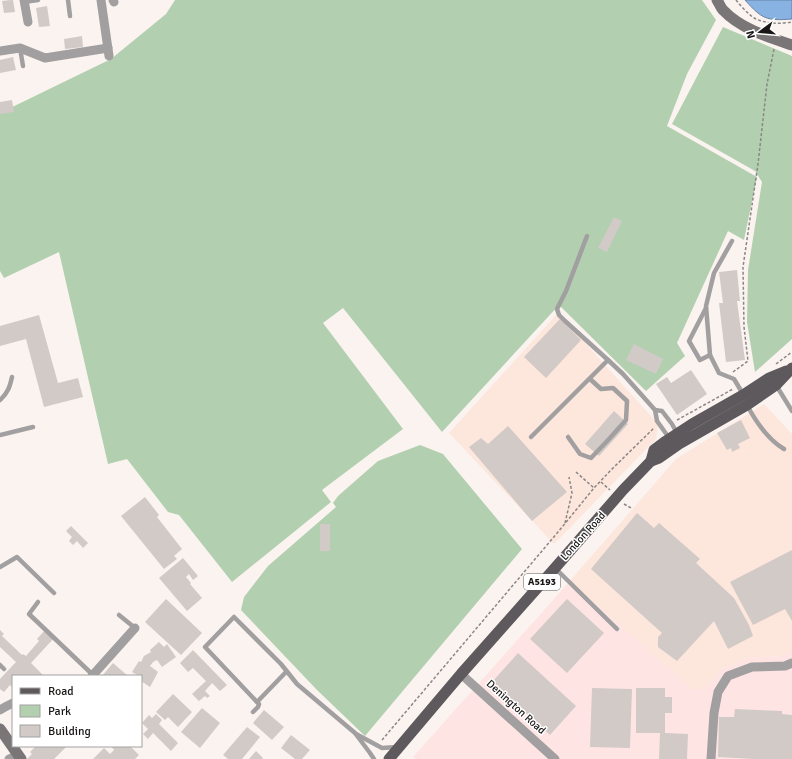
<svg xmlns="http://www.w3.org/2000/svg" width="792" height="759" font-family="Signika,sans-serif">
	<style>
		.commercial { fill: #fde6db }
		.industrial { fill: #ffe4e4 }
		.green { fill: #b2d0af }
		.water { fill: #87b2e2; stroke: #6683a4 }
		.building { fill: #d1cac7 }
		.lines { fill: none; stroke-linecap: round; stroke-linejoin: round }
		.path { stroke: #8b8684; stroke-width: 1.5; stroke-dasharray: 3 2; stroke-linecap: butt }
		.service { stroke: #a29fa1; stroke-width: 4.5 }
		.minor { stroke: #a29fa1; stroke-width: 9 }
		.secondary { stroke: #7a7678; stroke-width: 11 }
		.primary { stroke: #5e595c; stroke-width: 11 }
		.labels { text-anchor: middle; dominant-baseline: central; stroke-width: 3; stroke-linejoin: round; paint-order: stroke }
		.shield { fill: #fff; stroke: #5e5c5b; stroke-width: 1 }
		.shield-label { font-size: 10px; font-weight: bold; fill: #191615 }
		.street-label { font-size: 11px; fill: #191615; stroke: #fff }
	</style>
	<rect width="100%" height="100%" fill="#fbf3f0"/>
	<g class="commercial">
		<path d="M558 313 658 424 656 439 554 544 449 433Z"/>
		<path d="M764 404 792 434V651L781 656 746 658 721 670 705 690 693 689 569 582 676 459Z"/>
	</g>
	<path class="industrial" d="M569 582 693 689 705 690 721 670 746 658 781 656 792 651V759H416L413 757Z"/>
	<g class="green">
		<path d="M175 0H702L716 20 687 74 667 126 757 177 744 240 728 231 677 343 685 356 646 391 559 305 442 432 343 308 323 323 403 429 322 490 331 502 232 582 179 515 168 512 127 459 108 464 59 252 4 278 0 271V113L111 59 166 14Z"/>
		<path d="M723 27 792 56V339L755 372 747 322 748 270 762 182 755 171 672 124Z"/>
		<path d="M420 445 443 454 522 549 365 736 317 690 241 610 244 597 268 566 336 507 333 503 338 496 378 461Z"/>
	</g>
	<path class="water" d="M745 0H792V19C766 21 762 19 745 0Z"/>
	<g class="building">
		<path d="M11 0H13L15 12 4 13 2 1Z"/>
		<path d="M47 6 50 26 39 27 36 8Z"/>
		<path d="M82 36 83 47 65 49 64 39Z"/>
		<path d="M13 57 16 70 0 73V60Z"/>
		<path d="M12 100 14 112 0 114V102Z"/>
		<path d="M614 217 622 221 607 252 598 248Z"/>
		<path d="M737 270 740 301H737L745 360 726 362 719 303H723L719 272Z"/>
		<path d="M39 315 58 383 78 378 83 397 44 407 26 339 0 346V326Z"/>
		<path d="M560 319 581 340 546 378 524 357Z"/>
		<path d="M634 344 663 359 656 374 626 360Z"/>
		<path d="M691 370 707 394 677 415 656 384 667 377 671 383Z"/>
		<path d="M614 411 628 424 599 456 585 444Z"/>
		<path d="M741 420 750 438 738 444 740 448 732 452 731 448 727 450 717 433Z"/>
		<path d="M508 426 567 492 532 521 469 447 481 438 488 444Z"/>
		<path d="M145 497 159 515 157 517 182 549 174 556 177 559 164 569 121 516Z"/>
		<path d="M637 513 654 528 659 523 700 559 696 563 734 598 749 625 753 636 728 649 714 621 677 661 658 647V637L662 633 591 569Z"/>
		<rect x="320" y="524" width="10" height="27"/>
		<path d="M71 526 88 543 83 548 77 541 73 545 69 541 72 537 66 531Z"/>
		<path d="M792 550V621L785 609 753 625 730 582Z"/>
		<path d="M183 558 198 576 193 580 189 574 186 577 191 583 190 584 202 598 187 611 159 578Z"/>
		<path d="M166 599 202 633 181 655 145 622Z"/>
		<path d="M567 599 604 633 567 673 530 639Z"/>
		<path d="M0 630 4 634 2 636 22 655 23 654 26 656 39 641 37 639 45 630 54 638 31 663 44 676H13V688L10 685 4 692 0 689V679L16 662 0 647Z"/>
		<path d="M159 642 164 647 167 644 176 657 162 667 157 660 153 662 150 666 158 672 150 687 141 681V676H139L132 672 139 661 141 662 144 656 151 652 150 650Z"/>
		<path d="M193 650 227 685 220 691 212 683 205 691 210 696 207 698 205 696 199 701 192 694 206 681 193 668 188 672 180 663Z"/>
		<path d="M518 653 576 706 550 735 492 682Z"/>
		<path d="M113 663 128 676H102Z"/>
		<path d="M592 688 632 689 630 748 590 747Z"/>
		<path d="M636 688H665V697H672V713H665V733L688 734 687 759H659L660 733H636Z"/>
		<path d="M173 694 192 712 178 727 168 717 165 720 156 712Z"/>
		<path d="M202 708 220 723 200 748 181 732Z"/>
		<path d="M735 709 782 711V714L792 715V759H754L718 757 719 717H734Z"/>
		<path d="M264 710 284 727 272 740 253 723Z"/>
		<path d="M156 714 162 720 159 724 178 743 171 751 153 733 148 739 143 734 148 729 142 723 149 715 152 718Z"/>
		<path d="M247 727 260 737 242 759H228L223 755Z"/>
		<path d="M291 735 310 750 302 759H295L281 748Z"/>
		<path d="M36 746H67L54 759H27L32 754 30 752Z"/>
		<path d="M111 746H130L139 755 135 759H93L104 748 110 754 114 750Z"/>
		<path d="M256 751 263 758 262 759H249Z"/>
	</g>
	<g class="lines">
		<g class="path">
			<path d="M736 0C741 6 747 13 754 18 765 24 781 24 792 22"/>
			<path d="M776 364 792 352"/>
			<path d="M733 372 748 361 744 327 743 267 758 164 767 84 774 49"/>
			<path d="M677 420 733 389"/>
			<path d="M576 472 594 488"/>
			<path d="M601 482 610 490"/>
			<path d="M624 504 631 508"/>
			<path d="M565 523 572 493 569 477"/>
			<path d="M382 740 558 532 594 488 611 470 654 428"/>
		</g>
		<g class="service">
			<path d="M68 0 70 16"/>
			<path d="M24 2 38 0"/>
			<path d="M20 48 23 66"/>
			<path d="M587 236 566 291 557 309 559 315 565 321 608 360"/>
			<path d="M732 241 714 273 706 306 710 355 719 373 734 379 743 394"/>
			<path d="M706 308 689 341 700 360 710 355"/>
			<path d="M776 385 792 411"/>
			<path d="M0 400C8 393 10 386 12 377"/>
			<path d="M747 405C756 422 767 439 784 449"/>
			<path d="M655 410 662 411 672 424 677 433"/>
			<path d="M0 435 33 427"/>
			<path d="M531 437 608 360 623 374 655 410 657 421 667 435 670 438"/>
			<path d="M568 437 580 454 591 458 610 438 626 420 627 401 613 388 601 389 590 379"/>
			<path d="M0 567 17 557 54 593"/>
			<path d="M556 569 617 629"/>
			<path d="M38 602 29 614 93 675"/>
			<path d="M119 615 135 628"/>
			<path d="M0 665 4 669"/>
			<path d="M257 702 286 672"/>
			<path d="M253 712 258 707 259 704 257 702 205 647 234 617 281 664 297 684 355 733 370 753 374 759"/>
			<path d="M356 734 382 748 397 747"/>
		</g>
		<g class="minor">
			<path d="M24 0 28 22"/>
			<path d="M101 0 109 56"/>
			<path d="M113 0 114 2"/>
			<path d="M0 51 20 48 45 58 108 48"/>
			<path d="M461 674 555 759"/>
			<path d="M92 676 135 628"/>
			<path d="M0 710 5 707 13 703"/>
			<path d="M9 759 18 755"/>
			<path d="M711 759 714 713 718 692 728 676 752 667 785 666 792 663"/>
		</g>
		<g class="secondary">
			<path d="M717 0C719 3 721 8 723 10 741 29 768 37 792 45"/>
			<path d="M0 729 21 759"/>
		</g>
		<g class="primary">
			<path d="M651 461 654 450 666 441 692 424 743 395 769 378 786 371"/>
			<path d="M389 759 461 674 555 568 623 490 651 461 659 458 679 444 747 405 776 385 792 368"/>
		</g>
	</g>
	<g class="labels">
		<rect class="shield" x="524" y="574" width="36" height="16" rx="3"/>
		<g class="shield-label">
			<text x="542" y="582">A5193</text>
		</g>
		<g class="street-label">
			<text transform="translate(583 536) rotate(-48)">London Road</text>
			<text transform="translate(516 707) rotate(42)">Denington Road</text>
		</g>
	</g>
	<rect x="12" y="675" width="130" height="72" fill="#ffffff" stroke="#a3a2a1"/>
	<rect x="20" y="688" width="20" height="6" fill="#5e595c" stroke="#a3a2a1"/>
	<text x="48" y="695" font-size="12" fill="#191615">Road</text>
	<rect x="20" y="705" width="20" height="12" fill="#b2d0af" stroke="#a3a2a1"/>
	<text x="48" y="715" font-size="12" fill="#191615">Park</text>
	<rect x="20" y="725" width="20" height="12" fill="#d1cac7" stroke="#a3a2a1"/>
	<text x="48" y="735" font-size="12" fill="#191615">Building</text>
	<g transform="translate(760 32) rotate(254)" stroke="#ffffff" stroke-width="3" paint-order="stroke">
	<path d="M0-3L7 15L0 10L-7 15Z" fill="#191615"/>
	<text y="-6" font-size="11" font-weight="bold" text-anchor="middle" fill="#191615">N</text>
	</g>
</svg>
